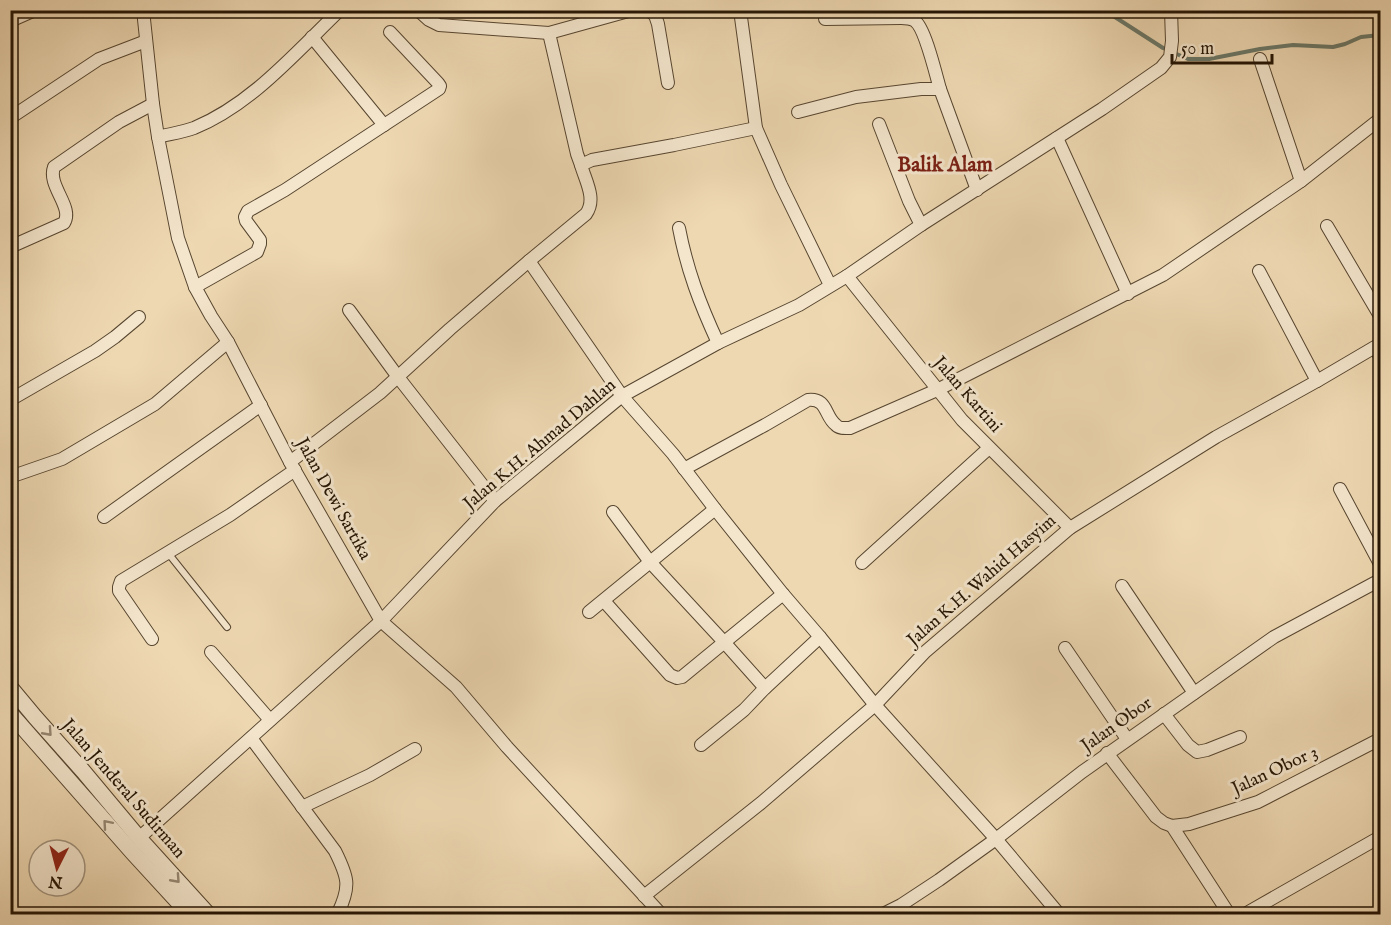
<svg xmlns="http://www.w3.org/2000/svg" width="1391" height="925" font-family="'IM FELL English',serif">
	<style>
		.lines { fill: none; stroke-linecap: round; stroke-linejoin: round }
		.stream { stroke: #6b7868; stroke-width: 4 }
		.service-casing { stroke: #574630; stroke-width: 8 }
		.minor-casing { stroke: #574630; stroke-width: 14 }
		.tertiary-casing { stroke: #574630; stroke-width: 17 }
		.service { stroke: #f4e6cd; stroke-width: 6 }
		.minor { stroke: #f4e6cd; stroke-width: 12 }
		.tertiary { stroke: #f4e6cd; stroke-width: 15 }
		.oneway { stroke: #978873 }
		.labels { text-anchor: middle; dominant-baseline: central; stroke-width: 6; stroke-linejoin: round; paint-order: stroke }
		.street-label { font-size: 18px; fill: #251504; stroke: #f4e6cd }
		.quarter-label { font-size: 21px; font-weight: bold; fill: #7a1f14; stroke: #f4e6cd }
	</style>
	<rect width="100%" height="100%" fill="#eed8b2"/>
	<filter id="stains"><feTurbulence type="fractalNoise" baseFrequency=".00333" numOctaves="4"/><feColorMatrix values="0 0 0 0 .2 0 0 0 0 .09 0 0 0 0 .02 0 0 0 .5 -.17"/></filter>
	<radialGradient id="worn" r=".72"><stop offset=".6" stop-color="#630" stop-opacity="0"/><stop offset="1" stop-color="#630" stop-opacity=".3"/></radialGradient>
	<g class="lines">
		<path class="stream" d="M1104 10 1163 48 1188 59H1209L1260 49 1293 45 1333 47 1345 44 1361 37 1380 35"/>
		<defs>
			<g id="service">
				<path d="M1373 349 1380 364"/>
				<path d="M168 553 227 627"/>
			</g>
			<g id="minor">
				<path d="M143 10 153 104 158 137 178 238 195 287 211 316 228 342 290 462 381 621 456 687 507 747 661 914"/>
				<path d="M418 10 429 20 439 25 549 33"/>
				<path d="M648 10 655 15 658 24 668 83"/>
				<path d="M740 10 756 128 781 185 830 285"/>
				<path d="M825 19 901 18C905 18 911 18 915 21 925 28 936 75 940 89"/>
				<path d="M10 21 35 10"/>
				<path d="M312 37 384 125"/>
				<path d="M1260 59 1301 181"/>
				<path d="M798 112 856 97 921 89H940L977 190"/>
				<path d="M10 118 99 59 146 41"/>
				<path d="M879 124 909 201 921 225"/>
				<path d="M158 137C170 134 183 132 194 128 252 104 295 53 340 10"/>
				<path d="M1057 138 1128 294"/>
				<path d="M581 165 577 154 549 33 632 10"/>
				<path d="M1327 226 1380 316"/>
				<path d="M679 228C687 270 700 304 718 343"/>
				<path d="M10 247 64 223C74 207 47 186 54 167L119 122 153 104"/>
				<path d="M529 261 622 396 673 454 715 509 783 594 820 637 875 705 996 839 1059 914"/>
				<path d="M1259 271 1317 381"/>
				<path d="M847 276 962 420 1070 528"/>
				<path d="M195 287 257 252 260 244V240L246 221 245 217 248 211 285 190 439 89 440 86 438 83 390 32"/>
				<path d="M349 310 398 377 495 501"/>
				<path d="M10 400 95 351 115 337 139 317"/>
				<path d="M290 462 380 393 450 329 529 261 586 214C597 199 585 180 581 165L592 160 674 145 756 128"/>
				<path d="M684 469 765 425 808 400C828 398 824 416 836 425 839 429 846 428 850 428L937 390 1163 275 1301 181 1380 119"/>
				<path d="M10 477 62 459 155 404 228 342"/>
				<path d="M1340 489 1380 564"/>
				<path d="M613 512 650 562 724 642 765 688"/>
				<path d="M104 517 261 405"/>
				<path d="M862 563 989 448"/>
				<path d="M1122 586 1194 693"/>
				<path d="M604 601 670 675 677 678 682 677 783 594"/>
				<path d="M589 612 715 509"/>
				<path d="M152 639 119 591V587L121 581 230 515 295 470"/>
				<path d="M1065 648 1127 739"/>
				<path d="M211 652 270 720"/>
				<path d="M1164 714 1188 745 1197 752 1207 750 1240 737"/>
				<path d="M251 738 335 851C348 877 351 886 338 913"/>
				<path d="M701 745 744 710 765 688 820 637"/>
				<path d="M1107 753 1156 817 1164 823 1172 826 1189 824 1258 802 1380 739"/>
				<path d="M302 807 370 775 415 749"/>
				<path d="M1172 826 1229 914"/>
				<path d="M139 838 381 621 495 501 622 396 718 343 799 305 847 276 921 225 1102 109 1161 68 1170 57 1172 41 1171 10"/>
				<path d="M644 896 761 803 875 705 925 652 1070 528 1216 437 1317 381 1380 344"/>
				<path d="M883 914 901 905 939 880 996 839 1082 772 1274 637 1380 580"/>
				<path d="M1245 914 1380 837"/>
			</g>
			<g id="tertiary">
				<path d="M10 687 35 717 83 771 139 838 208 914"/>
				<path d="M10 713 133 853 189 914"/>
			</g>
		</defs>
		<use href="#service" class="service-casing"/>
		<use href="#minor" class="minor-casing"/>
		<use href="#tertiary" class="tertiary-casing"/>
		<use href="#service" class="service"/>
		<use href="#minor" class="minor"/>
		<use href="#tertiary" class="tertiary"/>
	</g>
	<defs><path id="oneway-chevron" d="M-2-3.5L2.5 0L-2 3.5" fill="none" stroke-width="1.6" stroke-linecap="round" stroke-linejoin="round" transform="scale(1.5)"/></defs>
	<g class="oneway">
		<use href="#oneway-chevron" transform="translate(48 732) rotate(48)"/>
		<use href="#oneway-chevron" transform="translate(107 824) rotate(-131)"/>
		<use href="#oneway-chevron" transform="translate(176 879) rotate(48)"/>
	</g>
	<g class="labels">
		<g class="street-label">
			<text transform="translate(967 395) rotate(49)">Jalan Kartini</text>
			<text transform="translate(540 445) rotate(-40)">Jalan K.H. Ahmad Dahlan</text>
			<text transform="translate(333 499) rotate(61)">Jalan Dewi Sartika</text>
			<text transform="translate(982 581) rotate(-41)">Jalan K.H. Wahid Hasyim</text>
			<text transform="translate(1117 725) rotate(-35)">Jalan Obor</text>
			<text transform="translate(1275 771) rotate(-25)">Jalan Obor 3</text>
			<text transform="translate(123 789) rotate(49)">Jalan Jenderal Sudirman</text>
		</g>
		<g class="quarter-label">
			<text x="945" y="165">Balik Alam</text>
		</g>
	</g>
	<rect width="1391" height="925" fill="none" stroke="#eed8b2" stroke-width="36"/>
	<rect x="12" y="12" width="1367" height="901" fill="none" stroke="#251504" stroke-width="3"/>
	<rect x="18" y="18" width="1355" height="889" fill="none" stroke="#251504" stroke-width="1.5"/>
	<g transform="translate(57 868) rotate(186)"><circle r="28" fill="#f4e6cd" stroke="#a1927d" stroke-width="1.5"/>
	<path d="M0-4.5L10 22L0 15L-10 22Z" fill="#8f2418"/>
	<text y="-9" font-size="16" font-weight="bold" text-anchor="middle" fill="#251504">N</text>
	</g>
	<path d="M1172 54v9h100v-9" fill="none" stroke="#251504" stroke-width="3"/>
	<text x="1181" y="54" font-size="18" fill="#251504" stroke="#f4e6cd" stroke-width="4.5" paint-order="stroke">50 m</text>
	<rect width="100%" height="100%" filter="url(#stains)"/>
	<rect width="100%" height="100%" fill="url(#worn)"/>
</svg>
